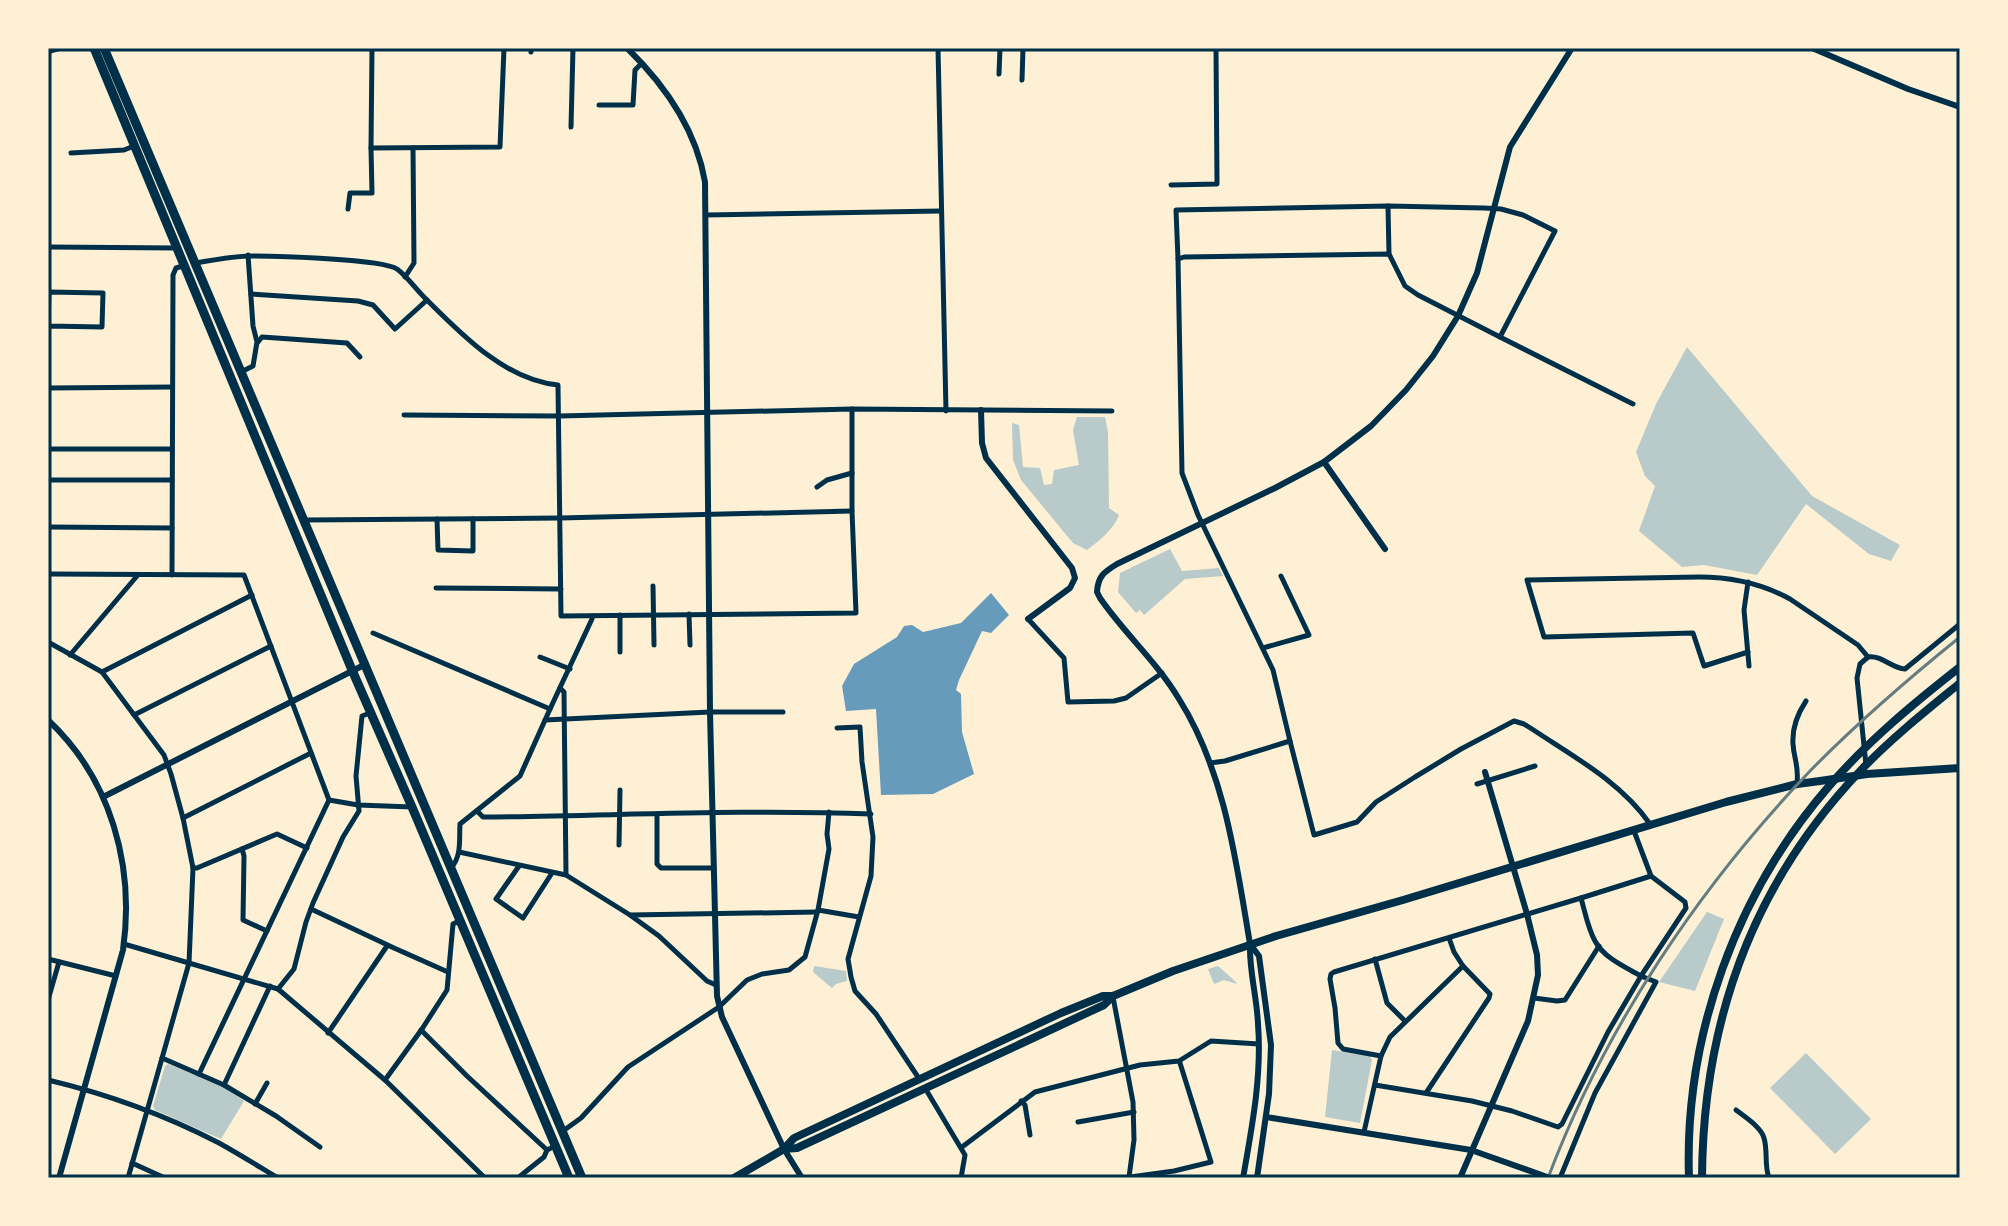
<svg xmlns="http://www.w3.org/2000/svg" width="2008" height="1226" font-family="Arial,sans-serif">
	<style>
		.green { fill: #b9caca }
		.water { fill: #669bbc }
		.lines { fill: none; stroke-linecap: round; stroke-linejoin: round }
		.minor { stroke: #003049; stroke-width: 5 }
		.tertiary { stroke: #003049; stroke-width: 6 }
		.primary { stroke: #003049; stroke-width: 8 }
		.trunk { stroke: #003049; stroke-width: 9 }
		.rail { stroke: #657d81; stroke-width: 3 }
		.neatline { fill: none; stroke: #003049; stroke-width: 3 }
	</style>
	<rect width="100%" height="100%" fill="#fdf0d5"/>
	<g class="green">
		<path d="M1687 347 1812 496 1900 545 1891 561 1869 554 1806 504 1757 575 1704 565 1682 567 1639 531 1655 486 1645 476 1636 452 1656 404Z"/>
		<path d="M1077 417H1105L1108 432 1109 508 1119 515C1113 530 1100 540 1087 550L1073 543 1021 480 1013 460 1012 423 1019 425 1023 467 1040 468 1044 485 1052 484 1054 470 1079 465 1073 430Z"/>
		<path d="M1170 549 1182 571 1219 568 1223 576 1185 579 1144 615 1140 610 1136 613 1118 592 1120 573Z"/>
		<path d="M1707 912 1724 919 1695 991 1659 982Z"/>
		<path d="M814 966 846 971 847 981 836 984 832 988 813 972Z"/>
		<path d="M1218 966 1235 981 1237 984 1224 980 1214 984 1208 969Z"/>
		<path d="M1332 1050 1370 1056 1372 1060 1360 1123 1325 1117Z"/>
		<path d="M1806 1053 1871 1119 1835 1154 1770 1088Z"/>
		<path d="M168 1064 226 1088 244 1101 221 1139 155 1110 153 1106 165 1066Z"/>
	</g>
	<path class="water" d="M991 593 1009 615 991 633 982 631 959 680 956 690 961 694 962 732 974 774 933 794 881 795 876 709 846 711 842 686 854 664 897 637 904 626 912 625 923 632 961 623Z"/>
	<g class="lines">
		<g class="minor">
			<path d="M372 48 371 148 500 147 504 48"/>
			<path d="M938 48 946 411"/>
			<path d="M531 52 532 48"/>
			<path d="M999 74 1000 48"/>
			<path d="M1022 80 1023 48"/>
			<path d="M599 105H633L635 70 642 63"/>
			<path d="M571 127 573 48"/>
			<path d="M71 153 124 150 134 146"/>
			<path d="M1171 185 1217 184 1216 48"/>
			<path d="M1388 206 1389 254"/>
			<path d="M348 209 350 193H372L371 148"/>
			<path d="M706 215 941 211"/>
			<path d="M48 247 177 248"/>
			<path d="M1178 259 1176 210 1388 206 1484 208 1501 209 1523 215 1555 231 1500 337 1633 404"/>
			<path d="M196 263C214 260 233 256 251 256 275 256 382 259 397 269 408 277 417 291 427 300 463 336 506 380 558 385L561 616 856 613 852 511V409"/>
			<path d="M405 277 414 263 413 148"/>
			<path d="M251 294 358 301 373 305 395 329 427 300"/>
			<path d="M48 331V326L49 292 103 293 102 327 48 326"/>
			<path d="M258 342 262 337 347 343 360 357"/>
			<path d="M241 372 253 366 257 342 253 326 248 255"/>
			<path d="M48 388 172 387"/>
			<path d="M404 415 559 416 852 409 1112 411"/>
			<path d="M48 449H172"/>
			<path d="M48 480H172"/>
			<path d="M817 487 827 480 852 473"/>
			<path d="M437 519 438 550 473 551V519"/>
			<path d="M305 520 560 518 852 511"/>
			<path d="M48 527 172 528"/>
			<path d="M48 574 244 575 329 800 199 1074"/>
			<path d="M172 575 173 275 176 268 186 265"/>
			<path d="M1748 582 1744 610 1749 666"/>
			<path d="M653 586 654 645"/>
			<path d="M436 588 561 589"/>
			<path d="M689 614 690 645"/>
			<path d="M620 615V652"/>
			<path d="M1028 619 1064 658 1068 702 1114 701 1126 698 1162 673"/>
			<path d="M373 633 550 709 520 776 460 824C459 839 462 856 451 868"/>
			<path d="M48 642 102 672 164 755 171 774 183 818 193 868 189 963 128 1178"/>
			<path d="M1263 648 1309 635 1281 576"/>
			<path d="M1748 652 1704 666 1693 633 1544 637 1527 580 1699 577C1732 577 1761 583 1790 599L1858 645 1868 657C1882 655 1891 668 1905 669L1960 624"/>
			<path d="M70 655 137 576"/>
			<path d="M540 657 570 669"/>
			<path d="M102 672 252 595"/>
			<path d="M560 688 564 692 566 875"/>
			<path d="M550 709 592 619V616"/>
			<path d="M134 715 271 646"/>
			<path d="M545 720 710 712H783"/>
			<path d="M837 728 860 727 862 762 873 837 871 876 848 959 851 977 855 991 876 1014 920 1080"/>
			<path d="M1290 741 1314 835 1357 822 1376 802 1415 777 1461 749 1514 721 1524 724 1532 729C1574 757 1621 782 1650 824"/>
			<path d="M1210 763 1225 761 1290 741 1273 670 1198 515 1182 473 1178 259 1184 257 1389 254 1405 286 1418 295 1500 337"/>
			<path d="M1866 765 1857 678 1860 664 1868 657"/>
			<path d="M1797 783C1799 765 1794 760 1793 744 1792 729 1798 713 1806 701"/>
			<path d="M1477 784 1535 766"/>
			<path d="M329 800 358 805 412 807"/>
			<path d="M477 811 483 817C612 816 741 809 871 814"/>
			<path d="M657 814V864L661 868H714"/>
			<path d="M183 818 311 753"/>
			<path d="M619 845 620 790"/>
			<path d="M242 849 244 856 243 920 267 931"/>
			<path d="M459 852 566 875 630 915 659 936 707 981 716 985"/>
			<path d="M519 866 496 899 523 918 552 873"/>
			<path d="M193 868H197L277 834 307 848"/>
			<path d="M1581 898 1651 876"/>
			<path d="M311 909 394 948 448 972"/>
			<path d="M818 910 859 917"/>
			<path d="M630 915 817 912"/>
			<path d="M124 944 278 989 385 1080 485 1178"/>
			<path d="M48 959 116 976"/>
			<path d="M1375 959 1387 1003 1405 1021"/>
			<path d="M278 989 294 969 306 922 313 903 343 837 359 811 356 776 362 716 370 713"/>
			<path d="M1113 997 1133 1102 1134 1140 1129 1177"/>
			<path d="M1534 998 1557 1001 1565 1000 1599 946"/>
			<path d="M48 1000 59 962"/>
			<path d="M421 1030 467 1076 547 1150"/>
			<path d="M328 1033 387 946"/>
			<path d="M1381 1056 1390 1037 1463 966"/>
			<path d="M162 1058 224 1085 276 1116 320 1147"/>
			<path d="M48 1080C107 1094 165 1115 219 1143 239 1154 258 1166 278 1178"/>
			<path d="M385 1080 422 1029 447 990 453 924 459 921"/>
			<path d="M224 1085 270 986"/>
			<path d="M925 1088 965 1155 961 1178"/>
			<path d="M1426 1093 1489 998 1490 994 1463 966 1454 952 1449 938"/>
			<path d="M1021 1101 1025 1105 1030 1135"/>
			<path d="M255 1104 267 1083"/>
			<path d="M1736 1110C1745 1117 1761 1127 1764 1138 1768 1151 1764 1165 1769 1178"/>
			<path d="M1078 1122 1134 1112"/>
			<path d="M563 1131 581 1118 628 1067 719 1007 747 980 762 974 789 970 805 957 818 910 829 849 827 834 829 812"/>
			<path d="M1364 1132 1381 1056 1343 1049 1338 1043 1335 1008 1330 979 1331 974 1334 972 1581 898C1585 912 1588 929 1595 941 1604 958 1625 967 1641 976L1608 1032 1562 1124 1558 1127 1512 1111 1472 1101 1375 1085"/>
			<path d="M962 1147 1035 1092 1140 1065 1179 1061 1211 1041 1259 1044"/>
			<path d="M132 1163 165 1178"/>
			<path d="M519 1177 544 1157 547 1150 555 1146"/>
			<path d="M1123 1178 1174 1171 1211 1162 1180 1063"/>
			<path d="M1560 1178 1595 1093 1656 982 1641 976 1686 908 1685 902 1651 876 1634 831"/>
		</g>
		<g class="tertiary">
			<path d="M627 48C665 85 696 129 705 182L710 712 717 996 722 1017 784 1149 802 1178"/>
			<path d="M1812 48 1908 89 1960 107"/>
			<path d="M48 51 59 48"/>
			<path d="M981 410 982 443 986 458 1072 568 1075 578 1070 588 1028 619"/>
			<path d="M1324 462 1385 549"/>
			<path d="M48 720C111 779 135 866 123 950L59 1178"/>
			<path d="M103 797 364 665"/>
			<path d="M1250 944 1259 956 1271 1045 1269 1094 1257 1178"/>
			<path d="M1266 1117 1471 1150 1550 1178"/>
			<path d="M1243 1178C1252 1127 1262 1076 1258 1024 1257 997 1249 971 1250 944 1236 861 1225 772 1179 699 1157 662 1124 633 1100 598L1097 592C1098 576 1104 572 1117 564L1275 488 1324 462 1371 426 1406 390 1433 356 1458 316 1477 273 1510 147 1572 48"/>
			<path d="M1460 1178 1528 1021 1538 975 1537 955 1527 914 1485 772"/>
		</g>
		<g class="primary">
			<path d="M784 1149 794 1138 1061 1013 1103 996H1113L1173 971 1276 936 1403 900 1726 802 1797 784 1820 781 1867 774 1960 768"/>
			<path d="M734 1178 784 1149 797 1148 1104 1005 1113 996"/>
			<path d="M1689 1178C1684 1036 1736 893 1830 785 1868 741 1914 703 1960 667"/>
			<path d="M1702 1178C1703 1021 1753 882 1863 768 1893 737 1927 710 1960 683"/>
		</g>
		<g class="trunk">
			<path d="M94 48 352 670 412 807 569 1178"/>
			<path d="M104 48 582 1178"/>
		</g>
		<path class="rail" d="M1548 1178C1605 1027 1699 887 1810 771 1857 723 1908 679 1960 637"/>
	</g>
	<rect width="2008" height="1226" fill="none" stroke="#fdf0d5" stroke-width="100"/>
	<rect x="50" y="50" width="1908" height="1126" class="neatline"/>
</svg>
